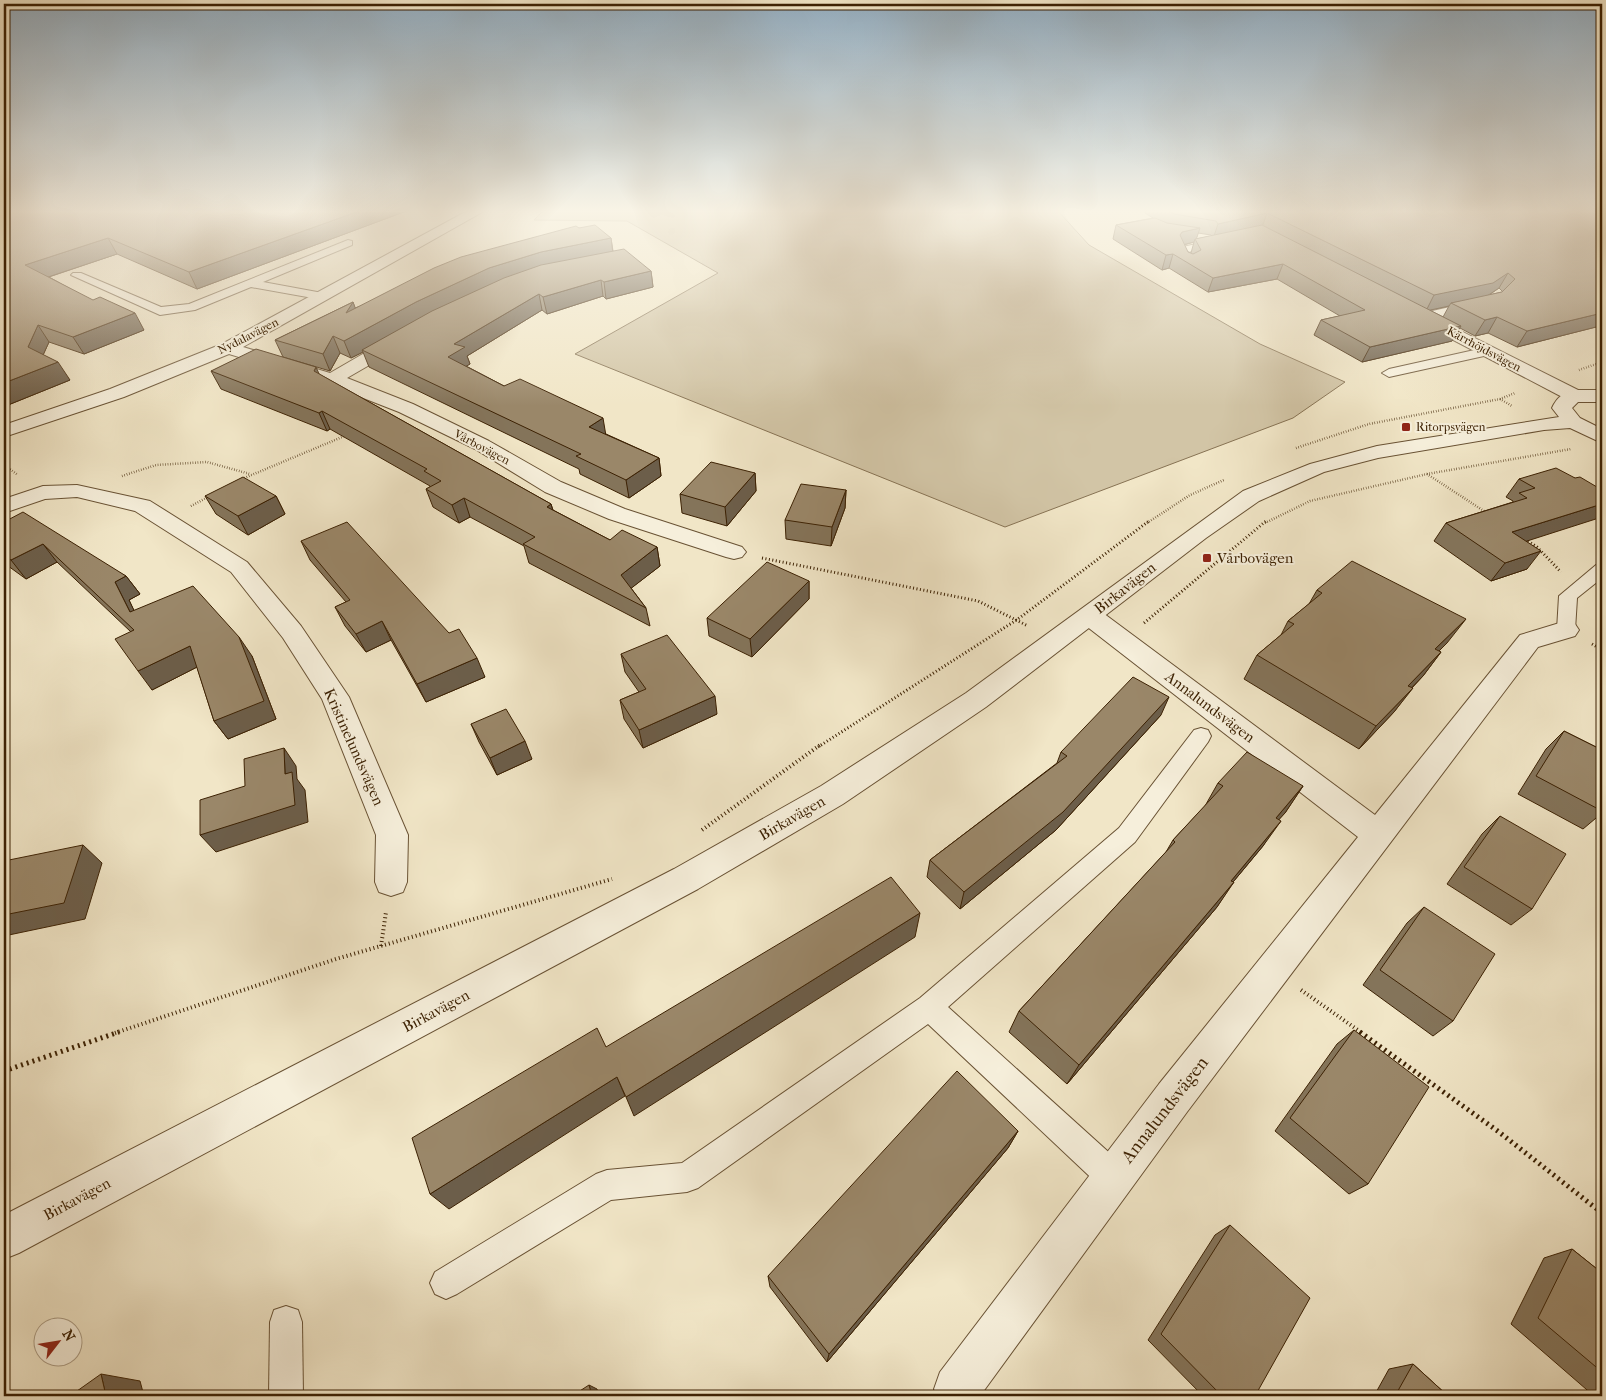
<svg xmlns="http://www.w3.org/2000/svg" width="1606" height="1400" font-family="'IM FELL French Canon',serif">
	<style>
		.green { fill: #d2c5a6; stroke: #877354 }
		.lines { fill: none; stroke-linecap: round; stroke-linejoin: round }
		.service-casing { stroke: #695234; stroke-width: 2 }
		.minor-casing { stroke: #695234; stroke-width: 2 }
		.tertiary-casing { stroke: #695234; stroke-width: 2 }
		.path-far3 { stroke: #3c2103; stroke-width: 2.5; stroke-dasharray: 0.5 2; stroke-linecap: butt }
		.path-far2 { stroke: #3c2103; stroke-width: 3; stroke-dasharray: 1 2.5; stroke-linecap: butt }
		.path-far1 { stroke: #3c2103; stroke-width: 4; stroke-dasharray: 1 3; stroke-linecap: butt }
		.path { stroke: #3c2103; stroke-width: 5; stroke-dasharray: 2 4; stroke-linecap: butt }
		.service { fill: #f6efdb; fill-rule: evenodd }
		.minor { fill: #f6efdb; fill-rule: evenodd }
		.tertiary { fill: #f6efdb; fill-rule: evenodd }
		.wall { fill: #84745a; stroke: #3c2103; fill-rule: evenodd }
		.shaded-wall { fill: #6c5e4a; stroke: #3c2103 }
		.building { fill: #9a8769; stroke: #3c2103 }
		.poi-dot { fill: #8f2418; stroke: #f6efdb; stroke-width: 2 }
		.labels { text-anchor: middle; dominant-baseline: central; stroke-width: 4; stroke-linejoin: round; paint-order: stroke }
		.far-street-label { font-size: 12px; fill: #3c2103; stroke: #f6efdb }
		.far-poi-label { font-size: 12px; fill: #3c2103; stroke: #f6efdb; text-anchor: start }
		.poi-label { font-size: 15px; fill: #3c2103; stroke: #f6efdb; text-anchor: start }
		.street-label { font-size: 15px; fill: #3c2103; stroke: #f6efdb }
		.near-street-label { font-size: 18px; fill: #3c2103; stroke: #f6efdb }
	</style>
	<rect width="100%" height="100%" fill="#f1e6c7"/>
	<filter id="stains"><feTurbulence type="fractalNoise" baseFrequency=".004" numOctaves="4"/><feColorMatrix values="0 0 0 0 .2 0 0 0 0 .09 0 0 0 0 .02 0 0 0 .5 -.17"/></filter>
	<radialGradient id="worn" r=".72"><stop offset=".6" stop-color="#630" stop-opacity="0"/><stop offset="1" stop-color="#630" stop-opacity=".3"/></radialGradient>
	<path class="green" d="M544 210H1061L1058 211 1089 245 1260 344 1345 382 1293 418 1005 527 575 354 718 273 627 221 534 220Z"/>
	<g class="lines">
		<defs>
			<g id="service">
				<path d="M1219 239 1223 240V244L1188 252 1195 264 1193 266H1185L1177 250 1178 248Z"/>
				<path d="M348 240 352 241V245L263 282 328 294 330 296 324 300 251 287 195 310 160 315 71 275 73 273H81L161 307 189 304Z"/>
				<path d="M1472 302 1478 306 1476 309 1423 321 1417 317 1419 314Z"/>
				<path d="M1488 347 1493 348 1494 351 1493 354 1389 377 1382 373 1389 369Z"/>
				<path d="M1602 563V578L1577 598 1575 630 1573 635 1566 636 1559 635 1557 630 1559 596 1596 565Z"/>
				<path d="M1201 728 1208 730 1211 736 1208 742 1135 842 948 1007 1124 1166 1128 1177 1124 1188 1113 1192 1102 1188 928 1024 698 1188 687 1192 611 1200 457 1294 446 1299 435 1294 430 1283 435 1272 596 1174 607 1170 682 1163 920 998 1119 828 1194 730Z"/>
				<path d="M286 1306 298 1310 302 1322 303 1396H269L270 1322 274 1310Z"/>
			</g>
			<g id="minor">
				<path d="M469 210H486L243 347 330 373 392 337H404L407 341 404 345 347 378 413 404 489 441 561 482 625 509 742 547 746 552 742 557 734 559 726 557 609 519 545 492 475 449 399 412 325 383 229 354 124 397 4 437V425L110 389 222 344Z"/>
				<path d="M1423 312 1582 392 1584 396 1582 400H1568L1417 321 1415 317 1417 313Z"/>
				<path d="M77 485 150 501 247 562 301 626 349 697 408 835 407 882 403 892 391 896 379 892 375 882 376 835 322 699 283 638 231 572 135 511 77 497 45 499 4 513V499L43 486Z"/>
				<path d="M1090 607 1099 610 1375 815 1520 635 1566 621 1575 624 1579 630 1575 636 1538 647 1187 1112 980 1396H937L934 1389 940 1372 1159 1084 1358 837 1081 622 1077 616 1081 610Z"/>
			</g>
			<path id="tertiary" d="M1575 390H1602V402H1578L1572 408 1580 418 1602 429V443L1570 428 1544 430 1378 458 1324 472 1259 501 1206 538 986 707 843 804 698 889 19 1253 4 1259V1215L674 869 821 786 966 693 1243 491 1310 464 1377 446 1559 417 1552 408C1557 397 1563 393 1575 390Z"/>
		</defs>
		<use href="#service" class="service-casing"/>
		<use href="#minor" class="minor-casing"/>
		<use href="#tertiary" class="tertiary-casing"/>
		<g class="path-far3">
			<path d="M1579 370 1602 362"/>
			<path d="M1500 399 1512 406"/>
			<path d="M1296 448 1369 424 1500 399 1515 393"/>
			<path d="M4 465 18 475"/>
			<path d="M1427 474 1487 513"/>
			<path d="M122 476 156 465 207 462 250 474"/>
			<path d="M242 479 347 435"/>
			<path d="M191 506 208 497"/>
			<path d="M1147 523 1190 495 1224 480"/>
			<path d="M1265 523 1310 501 1427 474 1571 449"/>
		</g>
		<g class="path-far2">
			<path d="M1525 539 1537 547 1561 572"/>
			<path d="M762 558 978 601 1028 626"/>
			<path d="M1144 623 1266 521"/>
			<path d="M1592 644 1602 650"/>
			<path d="M818 747 1018 619 1149 521"/>
		</g>
		<g class="path-far1">
			<path d="M702 830 820 745"/>
			<path d="M381 946 386 912"/>
			<path d="M1301 990 1362 1033"/>
			<path d="M115 1033 336 959 612 879"/>
		</g>
		<g class="path">
			<path d="M1360 1032 1499 1132 1602 1213"/>
			<path d="M4 1071 119 1032"/>
		</g>
		<use href="#service" class="service"/>
		<use href="#minor" class="minor"/>
		<use href="#tertiary" class="tertiary"/>
	</g>
	<g class="wall">
		<path d="M4 210H409L197 289 117 254 49 277 144 330 84 354 49 342 43 355 70 380 8 405 4 402Z"/>
		<path d="M1146 210H1602V319L1596 327 1517 347 1488 333 1475 336 1460 328 1452 341 1362 362 1314 335 1321 320 1340 316 1277 279 1208 292 1169 268 1162 270 1113 239 1116 225 1153 218 1145 213ZM1198 233 1211 235 1212 236 1196 239ZM1194 242 1191 253 1188 252 1184 245ZM1499 288 1503 292H1502L1489 295ZM1449 306 1443 317 1429 310Z"/>
		<path d="M579 228 611 238 613 251 651 271 653 287 606 299 603 296 547 314 542 310 467 356 470 364 466 366 504 386 606 434 659 458 661 476 629 498 580 474 579 469 369 367 363 352 351 358 340 353 330 371 283 357 275 340 353 302 355 308Z"/>
		<path d="M211 371 319 374 551 504 553 510 610 540 657 547 660 566 631 588 646 608 650 626 529 563 524 546 470 517 459 523 433 507 426 489 430 487V486L330 429 327 431 221 389Z"/>
		<path d="M755 473 756 491 727 526 682 513 680 494Z"/>
		<path d="M1575 478 1527 541V569L1491 581 1434 541 1446 523 1513 502V501L1506 497 1519 479Z"/>
		<path d="M846 490 845 508 831 546 786 539 785 520Z"/>
		<path d="M205 496H276L285 514 248 535 216 514Z"/>
		<path d="M4 522 126 576 140 594 129 600 134 611 252 656 276 719 228 739 214 721 197 667 152 690 131 632 57 562 26 579 4 563Z"/>
		<path d="M301 541 485 677 426 702 391 640 366 652 345 626 335 607 346 602 310 560Z"/>
		<path d="M809 581V599L752 657 709 636 707 618Z"/>
		<path d="M1317 590 1447 643 1439 651 1441 652 1423 676 1412 688 1394 712 1359 749 1244 679 1257 655 1281 635 1288 621 1309 604Z"/>
		<path d="M621 654 717 714 643 748 624 719 620 700 639 692 625 672Z"/>
		<path d="M1161 715 1056 830 960 909 927 877 930 860 1057 763 1061 752Z"/>
		<path d="M471 724 532 759 497 775 479 742Z"/>
		<path d="M1564 731 1602 750V813L1583 829 1518 794 1546 749Z"/>
		<path d="M1218 783 1303 786 1285 813 1279 819 1263 846 1233 882 1217 907 1067 1084 1009 1032 1019 1011 1166 852 1173 840 1205 806Z"/>
		<path d="M1500 816 1532 909 1511 925 1447 884 1482 834Z"/>
		<path d="M1424 907 1453 1021 1433 1036 1363 985 1407 923Z"/>
		<path d="M1354 1030 1368 1184 1349 1194 1275 1131 1337 1044Z"/>
		<path d="M1018 1131 1008 1148 827 1362 770 1287 768 1276Z"/>
		<path d="M1230 1225 1255 1396H1203L1148 1340 1215 1235Z"/>
		<path d="M1572 1249 1602 1273V1396H1594L1511 1324 1544 1258Z"/>
		<path d="M1413 1364 1448 1396H1374L1389 1369Z"/>
	</g>
	<g class="shaded-wall">
		<path d="M362 210H409L197 289 189 272Z"/>
		<path d="M1267 213 1262 227 1213 239 1218 224Z"/>
		<path d="M1200 228 1196 240 1195 239 1194 242 1178 246 1180 235 1182 232Z"/>
		<path d="M108 238 117 254 36 281 25 265Z"/>
		<path d="M611 238 613 254 362 350 363 352 351 358 344 341 416 302 489 268 541 252Z"/>
		<path d="M1173 254 1169 268 1162 270 1166 255Z"/>
		<path d="M1283 264 1277 279 1208 292 1213 278Z"/>
		<path d="M651 271 653 287 606 299 604 282Z"/>
		<path d="M1508 273 1499 288 1484 298 1451 303 1449 306 1426 311 1434 295Z"/>
		<path d="M601 280 603 296 547 314 543 297Z"/>
		<path d="M539 294 542 310 467 356 470 364 453 374 448 357 454 344Z"/>
		<path d="M353 302 359 318 346 313Z"/>
		<path d="M135 313 144 330 84 354 73 337Z"/>
		<path d="M1602 313V319L1596 327 1517 347 1527 331Z"/>
		<path d="M1497 317 1488 333 1475 336 1485 320Z"/>
		<path d="M38 325 49 342 39 364 28 347Z"/>
		<path d="M1461 326 1452 341 1362 362 1370 347Z"/>
		<path d="M333 336 340 353 330 371 323 354Z"/>
		<path d="M58 362 70 380 8 405 4 399V383Z"/>
		<path d="M316 367 324 385 314 371Z"/>
		<path d="M322 411 330 429 327 431 319 413Z"/>
		<path d="M603 418 606 436 589 427Z"/>
		<path d="M659 458 661 476 629 498 626 480Z"/>
		<path d="M755 473 756 491 727 526 725 507Z"/>
		<path d="M846 490 845 508 831 546 832 527Z"/>
		<path d="M276 496 285 514 248 535 238 516Z"/>
		<path d="M464 498 470 517 459 523 452 505Z"/>
		<path d="M551 504 556 522 547 507Z"/>
		<path d="M1602 504V517L1499 550 1512 532Z"/>
		<path d="M43 544 57 562 26 579 11 560Z"/>
		<path d="M657 547 660 566 625 593 621 575Z"/>
		<path d="M1541 551 1527 569 1491 581 1505 563Z"/>
		<path d="M126 576 140 594 129 600 144 631 130 612 115 582Z"/>
		<path d="M809 581V599L752 657 750 639Z"/>
		<path d="M1466 619 1447 643 1417 673 1435 649Z"/>
		<path d="M382 621 391 640 366 652 356 634Z"/>
		<path d="M239 637 252 656 276 719 228 739 214 721Z"/>
		<path d="M190 646 203 664 152 690 138 671Z"/>
		<path d="M1441 652 1423 676 1390 710 1408 686Z"/>
		<path d="M477 658 485 677 426 702 417 684Z"/>
		<path d="M1413 688 1394 712 1359 749 1376 726Z"/>
		<path d="M715 696 717 714 643 748 639 730Z"/>
		<path d="M1169 697 1161 715 1056 830 960 909 964 892Z"/>
		<path d="M525 741 532 759 497 775 490 758Z"/>
		<path d="M284 748 296 766 297 779 305 790 308 822 216 852 200 835 285 774Z"/>
		<path d="M1303 786 1285 813 1258 843 1276 818Z"/>
		<path d="M1281 821 1263 846 1214 905 1231 881Z"/>
		<path d="M83 845 102 863 85 919 4 936V915Z"/>
		<path d="M1234 882 1217 907 1067 1084 1079 1065Z"/>
		<path d="M920 913 915 937 634 1116 626 1097Z"/>
		<path d="M617 1077 625 1096 449 1209 430 1194Z"/>
		<path d="M1018 1131 1008 1148 827 1362 829 1354Z"/>
		<path d="M101 1374 140 1381 144 1396H106Z"/>
		<path d="M589 1385 597 1389 599 1396H592Z"/>
	</g>
	<g class="building">
		<path d="M4 210H362L189 272 108 238 25 265 93 300 100 297 135 313 73 337 38 325 28 347 58 362 4 383Z"/>
		<path d="M1167 210H1602V313L1527 331 1497 317 1485 320 1451 303 1502 292 1515 279 1508 273 1493 283 1434 295 1267 213 1218 224 1216 221 1174 214Z"/>
		<path d="M1155 218 1167 223 1200 228 1182 232 1180 235 1188 252 1193 254 1201 250 1195 239 1262 225 1461 326 1370 347 1321 320 1365 310 1283 264 1213 278 1173 254 1166 255 1116 225Z"/>
		<path d="M595 225 611 238 541 252 489 268 416 302 344 341 333 336 323 354 275 340 353 302 346 313 434 268 461 257 576 226 579 228Z"/>
		<path d="M624 249 651 271 604 282 601 280 543 297 539 294 454 344 465 347 448 357 504 386 520 379 603 418 589 427 659 458 626 480 576 456 581 454 362 350 432 311 504 278 541 265Z"/>
		<path d="M256 349 316 367 314 371 551 504 547 507 610 540 622 530 657 547 621 575 646 608 523 544 535 537 464 498 452 505 426 489 441 481 424 471 427 469 322 411 319 413 211 371Z"/>
		<path d="M711 462 755 473 725 507 680 494Z"/>
		<path d="M1556 468 1575 478 1580 477 1602 490V504L1512 532 1541 551 1505 563 1446 523 1527 498 1519 493 1535 488 1519 479Z"/>
		<path d="M243 477 276 496 238 516 205 496Z"/>
		<path d="M801 484 846 490 832 527 785 520Z"/>
		<path d="M23 512 126 576 115 582 130 612 193 586 239 637 264 701 214 721 190 646 138 671 115 639 134 630 43 544 11 560 4 556V522Z"/>
		<path d="M347 522 449 633 459 629 477 658 417 684 382 621 356 634 335 607 350 600 301 541Z"/>
		<path d="M1352 561 1466 619 1435 649 1441 652 1408 686 1413 688 1376 726 1257 655 1294 624 1288 621 1322 593 1317 590Z"/>
		<path d="M767 562 809 581 750 639 707 618Z"/>
		<path d="M667 635 715 696 639 730 620 700 646 689 621 654Z"/>
		<path d="M1133 677 1169 697 1063 812 964 892 930 860 1067 756 1061 752Z"/>
		<path d="M506 709 525 741 490 758 471 724Z"/>
		<path d="M1564 731 1602 750V811L1536 776Z"/>
		<path d="M284 748 285 774 292 772 295 805 200 835V800L245 786 244 759Z"/>
		<path d="M1247 752 1303 786 1276 818 1281 821 1231 881 1234 882 1079 1065 1019 1011 1175 842 1173 840 1223 786 1218 783Z"/>
		<path d="M1500 816 1566 854 1532 909 1464 867Z"/>
		<path d="M83 845 64 903 4 915V861Z"/>
		<path d="M891 877 920 913 626 1097 617 1077 430 1194 412 1138 597 1028 606 1047Z"/>
		<path d="M1424 907 1495 954 1453 1021 1380 970Z"/>
		<path d="M1354 1030 1429 1087 1368 1184 1290 1118Z"/>
		<path d="M957 1071 1018 1131 829 1354 768 1276Z"/>
		<path d="M1230 1225 1310 1298 1255 1396H1222L1161 1334Z"/>
		<path d="M1572 1249 1602 1273V1372L1538 1318Z"/>
		<path d="M1413 1364 1448 1396H1395Z"/>
		<path d="M101 1374 106 1396H70Z"/>
		<path d="M589 1385 592 1396H572Z"/>
	</g>
	<linearGradient id="sky" x2="0" y2="1"><stop stop-color="#93adc0"/><stop offset="0.52" stop-color="#f9f4e6"/><stop offset="1" stop-color="#f9f4e6" stop-opacity="0"/></linearGradient>
	<rect width="1606" height="406" fill="url(#sky)"/>
	<g class="poi-dot">
		<rect x="1401" y="422" width="10" height="10" rx="2.5"/>
		<rect x="1202" y="553" width="10" height="10" rx="2.5"/>
	</g>
	<g class="labels">
		<g class="far-street-label">
			<text transform="translate(248 336) rotate(-27)">Nydalavägen</text>
			<text transform="translate(1484 349) rotate(28)">Kärrhöjdsvägen</text>
			<text transform="translate(482 447) rotate(28)">Vårbovägen</text>
		</g>
		<g class="far-poi-label">
			<text x="1416" y="427">Ritorpsvägen</text>
		</g>
		<g class="poi-label">
			<text x="1217" y="558">Vårbovägen</text>
		</g>
		<g class="street-label">
			<text transform="translate(1125 588) rotate(-38)">Birkavägen</text>
			<text transform="translate(1210 707) rotate(37)">Annalundsvägen</text>
			<text transform="translate(354 747) rotate(66)">Kristinelundsvägen</text>
			<text transform="translate(792 818) rotate(-30)">Birkavägen</text>
			<text transform="translate(436 1011) rotate(-28)">Birkavägen</text>
			<text transform="translate(77 1199) rotate(-28)">Birkavägen</text>
		</g>
		<g class="near-street-label">
			<text transform="translate(1165 1110) rotate(-52)">Annalundsvägen</text>
		</g>
	</g>
	<rect width="1606" height="1400" fill="none" stroke="#f1e6c7" stroke-width="20"/>
	<rect x="5" y="5" width="1596" height="1390" fill="none" stroke="#3c2103" stroke-width="2.5"/>
	<rect x="10" y="10" width="1586" height="1380" fill="none" stroke="#3c2103"/>
	<g transform="translate(58 1342) rotate(59)"><circle r="24" fill="#f6efdb" stroke="#ac9d85"/>
	<path d="M0-4L9 19L0 12L-9 19Z" fill="#8f2418"/>
	<text y="-8" font-size="14" font-weight="bold" text-anchor="middle" fill="#3c2103">N</text>
	</g>
	<rect width="100%" height="100%" filter="url(#stains)"/>
	<rect width="100%" height="100%" fill="url(#worn)"/>
</svg>
